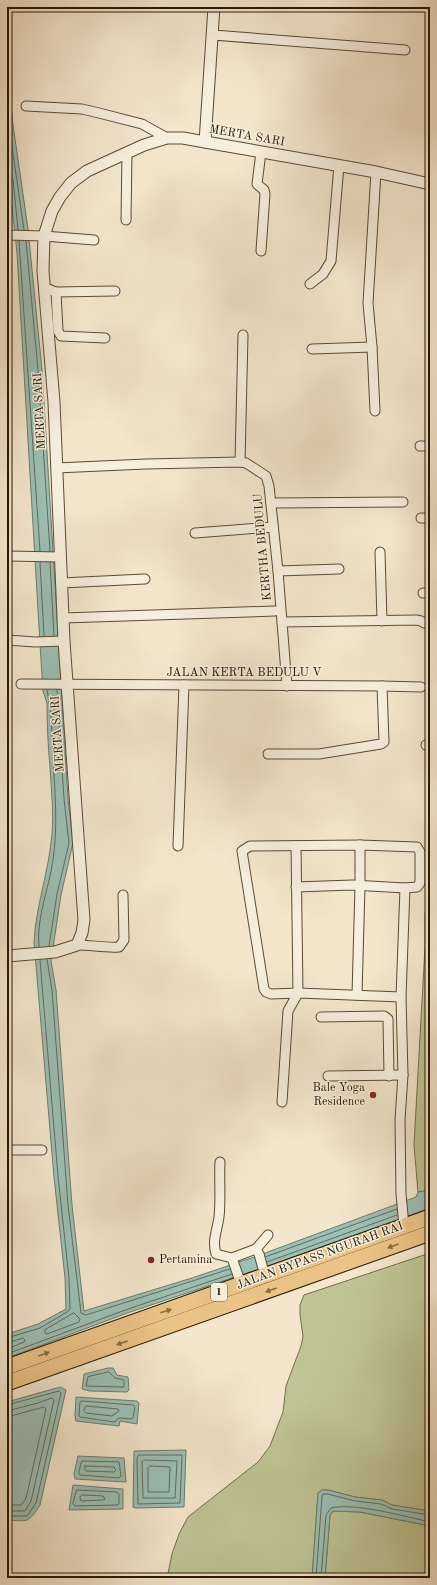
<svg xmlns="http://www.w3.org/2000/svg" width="437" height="1585" font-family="'Old Standard TT',serif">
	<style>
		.green { fill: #bfc495; stroke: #736d4c }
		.water { fill: #9bc0b5; stroke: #6d7c6d }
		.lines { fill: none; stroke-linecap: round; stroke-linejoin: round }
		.shore { stroke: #616b5c; stroke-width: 1 }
		.minor-casing { stroke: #5a4a34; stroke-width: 11 }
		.tertiary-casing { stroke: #5a4a34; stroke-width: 13 }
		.trunk-casing { stroke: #271602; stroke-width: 17 }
		.minor { stroke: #f7efde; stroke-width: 9 }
		.tertiary { stroke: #f7efde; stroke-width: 11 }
		.trunk { stroke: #eac386; stroke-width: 15 }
		.oneway { fill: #886c44 }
		.poi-dot { fill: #8f2418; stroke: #f7efde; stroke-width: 1.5 }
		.labels { text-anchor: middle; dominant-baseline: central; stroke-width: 3; stroke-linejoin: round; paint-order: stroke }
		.shield { fill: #f7efde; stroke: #655744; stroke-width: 1 }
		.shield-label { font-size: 11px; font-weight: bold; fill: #271602 }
		.street-label { font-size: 12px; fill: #271602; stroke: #f7efde }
		.poi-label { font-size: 12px; fill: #271602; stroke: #f7efde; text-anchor: end }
	</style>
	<rect width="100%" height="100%" fill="#f3e6cc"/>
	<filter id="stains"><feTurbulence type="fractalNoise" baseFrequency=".005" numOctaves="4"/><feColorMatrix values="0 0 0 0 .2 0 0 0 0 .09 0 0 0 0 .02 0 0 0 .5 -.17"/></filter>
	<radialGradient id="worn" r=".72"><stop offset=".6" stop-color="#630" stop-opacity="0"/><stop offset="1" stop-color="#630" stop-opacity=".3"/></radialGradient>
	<g class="green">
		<path d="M430 896V1190L418 1192 414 1145 425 947V915L427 897Z"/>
		<path d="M430 1253V1511L392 1505 382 1500 355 1497 328 1490H322L318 1493 312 1578H167L172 1554 179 1534 188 1517 258 1462 270 1446 283 1412 286 1386 301 1346 303 1336 300 1315V1305L304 1295Z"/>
		<path d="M333 1511 360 1512 430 1526V1578H325L330 1515Z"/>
	</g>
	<g class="water">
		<path d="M7 63 13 125 28 229 42 370 68 799 73 843 61 895 51 961 56 990 72 1205 84 1311 192 1278 257 1256 416 1197 418 1192 430 1190V1208L259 1269 130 1312 7 1358V1334L38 1324 66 1309 65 1278 54 1177 34 942C36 905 49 871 52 834 54 812 51 789 50 767 48 746 47 724 47 703L43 691 40 644 17 253 7 160Z"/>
		<path d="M108 1368H113L117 1375 128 1377 129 1390 127 1392 90 1391 82 1389 84 1374Z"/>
		<path d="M60 1387 66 1390 40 1505C28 1524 28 1521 7 1520V1402Z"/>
		<path d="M76 1397 137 1401 139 1403 137 1424 120 1421 119 1426 76 1421 75 1416Z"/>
		<path d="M186 1450 184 1507 135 1508 133 1507 134 1451Z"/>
		<path d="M78 1456 124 1458 126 1482 75 1479 74 1474Z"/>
		<path d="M73 1485 123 1489V1509L69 1510Z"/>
		<path d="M322 1490H328L355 1497 382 1500 392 1505 430 1511V1526L360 1512 333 1511 330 1515 325 1578H312L318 1493Z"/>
	</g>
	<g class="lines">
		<g class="shore">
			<path d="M7 99 9 126 24 230"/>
			<path d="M7 175 11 176 13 179 18 230"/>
			<path d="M19 241 40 551"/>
			<path d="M26 241 38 370 50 551"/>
			<path d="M40 562 44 636"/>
			<path d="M50 562 54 636"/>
			<path d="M49 946 57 894 69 843 64 799 57 690"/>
			<path d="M39 947C36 917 49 889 53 860 58 826 55 793 53 759 52 736 52 713 47 690"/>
			<path d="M47 959 52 990 68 1205 81 1313 86 1315 230 1269"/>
			<path d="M265 1257 397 1209"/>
			<path d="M267 1262 397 1215"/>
			<path d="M74 1313 80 1319 79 1322 47 1334 45 1333V1330Z"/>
			<path d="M7 1338 40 1328 67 1312 70 1309 69 1278 58 1176 40 960"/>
			<path d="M7 1343 23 1338 25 1340 24 1342 7 1349"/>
			<path d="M7 1354 128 1309 232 1274"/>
			<path d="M109 1372 115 1378 124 1380V1387L86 1386 88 1377Z"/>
			<path d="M82 1401 133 1405 135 1407 133 1417 132 1419 119 1418 114 1422 80 1417 79 1415 80 1402Z"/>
			<path d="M7 1405 59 1391 61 1393 36 1503 27 1516H7"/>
			<path d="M86 1406 118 1409 119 1411 112 1416 86 1413 84 1411Z"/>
			<path d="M7 1411 38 1403 52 1398 54 1400 31 1501 25 1511H7"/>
			<path d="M7 1417 44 1407 46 1409 26 1499 21 1505H7"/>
			<path d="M139 1455H182L180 1503 138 1504 137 1459Z"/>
			<path d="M144 1460 177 1461 175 1498H143L142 1462Z"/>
			<path d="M82 1461 119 1462 121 1476 119 1478 80 1475 79 1473Z"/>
			<path d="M85 1466 114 1467 116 1470 114 1472 86 1471 85 1469Z"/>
			<path d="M150 1466 170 1467 169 1492H148V1468Z"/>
			<path d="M77 1490 117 1492 119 1494V1504L117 1505 75 1506 73 1504Z"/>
			<path d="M82 1495 103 1496 105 1499 103 1500 81 1501 80 1498Z"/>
			<path d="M316 1578 322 1496 323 1494H328L355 1501 381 1504 392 1509 430 1515"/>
			<path d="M321 1578 326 1515 331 1508C353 1502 407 1517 430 1522"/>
		</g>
		<defs>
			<g id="minor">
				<path d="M213 35 405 50"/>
				<path d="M26 106 82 109 99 113 142 124 167 138"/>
				<path d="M126 220 127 152"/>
				<path d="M7 235 44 236 94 240"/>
				<path d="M261 251 265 194 264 190 257 184 261 152"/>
				<path d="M310 284 323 274 331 261 339 165"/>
				<path d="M45 288 56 292 115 291"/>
				<path d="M56 292 58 331 61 336 105 338"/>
				<path d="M312 349 372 347"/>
				<path d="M375 411 372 347 368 303 376 172"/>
				<path d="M420 446H430"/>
				<path d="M240 462 243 335"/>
				<path d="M56 468 146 464 240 462 246 463 266 476 269 486 278 571 287 686"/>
				<path d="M271 503 403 502"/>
				<path d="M421 518H430"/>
				<path d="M195 533 273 527"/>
				<path d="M380 552 382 621"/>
				<path d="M7 556 60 557"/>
				<path d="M278 571 339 569"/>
				<path d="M61 583 145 579"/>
				<path d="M423 593H430"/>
				<path d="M63 618 275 611"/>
				<path d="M282 622 416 620 421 621 424 623"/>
				<path d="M7 640 35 642 64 641"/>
				<path d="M21 684 382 686 421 687"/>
				<path d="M426 745H430"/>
				<path d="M268 754H319L381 744 384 742 382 686"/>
				<path d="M178 846 184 685"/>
				<path d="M296 887 352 885 405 888 417 887 420 883V852L417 847 360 845 250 846 242 851 264 989 266 992 271 994 298 993 401 997"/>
				<path d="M77 945C91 945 105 948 119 947L124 940 123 895"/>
				<path d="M357 995 360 886V845"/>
				<path d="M321 1017 384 1016 388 1019 389 1076"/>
				<path d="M328 1076 403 1075"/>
				<path d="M282 1102 288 1011 298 993 296 846"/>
				<path d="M7 1150H42"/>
				<path d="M220 1162C219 1180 221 1199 219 1217 217 1231 212 1240 216 1254L232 1258 241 1284"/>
				<path d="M404 1226 401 1194 400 1120 403 1075 401 997 405 888"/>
				<path d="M256 1249 268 1235"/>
				<path d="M232 1258 256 1249 259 1254 265 1276"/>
			</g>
			<g id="tertiary">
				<path d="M205 142 214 7"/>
				<path d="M7 956 55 952 77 945 82 933 84 920 64 641 54 402 43 271 44 236 52 211 60 197 71 183 87 171 144 145 167 138H183L205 142 376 172 430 184"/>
			</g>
			<g id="trunk">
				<path d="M7 1367 430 1217"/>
				<path d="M7 1383 430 1233"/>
			</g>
		</defs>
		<use href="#minor" class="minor-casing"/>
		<use href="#tertiary" class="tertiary-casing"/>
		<use href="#trunk" class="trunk-casing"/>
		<use href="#minor" class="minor"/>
		<use href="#tertiary" class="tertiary"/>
		<use href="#trunk" class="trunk"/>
	</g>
	<defs><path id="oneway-solid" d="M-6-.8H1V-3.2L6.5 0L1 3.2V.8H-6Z"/></defs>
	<g class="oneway">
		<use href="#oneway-solid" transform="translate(393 1246) rotate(160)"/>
		<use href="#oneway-solid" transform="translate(271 1290) rotate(160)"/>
		<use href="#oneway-solid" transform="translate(166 1311) rotate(-18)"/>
		<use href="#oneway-solid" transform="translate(122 1343) rotate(161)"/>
		<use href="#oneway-solid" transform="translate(44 1354) rotate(-20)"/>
	</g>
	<g class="poi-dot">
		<circle cx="373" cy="1095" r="4"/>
		<circle cx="151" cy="1260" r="4"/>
	</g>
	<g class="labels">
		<rect class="shield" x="211" y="1283" width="16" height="18" rx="3"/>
		<g class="shield-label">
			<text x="219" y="1292">1</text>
		</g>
		<g class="street-label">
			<text transform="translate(247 136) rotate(10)">MERTA SARI</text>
			<text transform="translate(40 411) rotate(-93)">MERTA SARI</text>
			<text transform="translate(263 547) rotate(-95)">KERTHA BEDULU</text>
			<text x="244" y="673">JALAN KERTA BEDULU V</text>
			<text transform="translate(58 734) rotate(-94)">MERTA SARI</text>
			<text transform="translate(320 1256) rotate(-20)">JALAN BYPASS NGURAH RAI</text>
		</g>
		<g class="poi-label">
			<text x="365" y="1088">Bale Yoga<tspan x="365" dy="14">Residence</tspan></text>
			<text x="159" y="1260" text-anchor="start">Pertamina</text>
		</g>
	</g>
	<rect width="437" height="1585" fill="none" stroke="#f3e6cc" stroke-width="24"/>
	<rect x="8" y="8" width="421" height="1569" fill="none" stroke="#271602" stroke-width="2"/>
	<rect x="12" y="12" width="413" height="1561" fill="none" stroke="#271602"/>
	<rect width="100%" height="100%" filter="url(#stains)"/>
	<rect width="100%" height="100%" fill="url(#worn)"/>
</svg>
